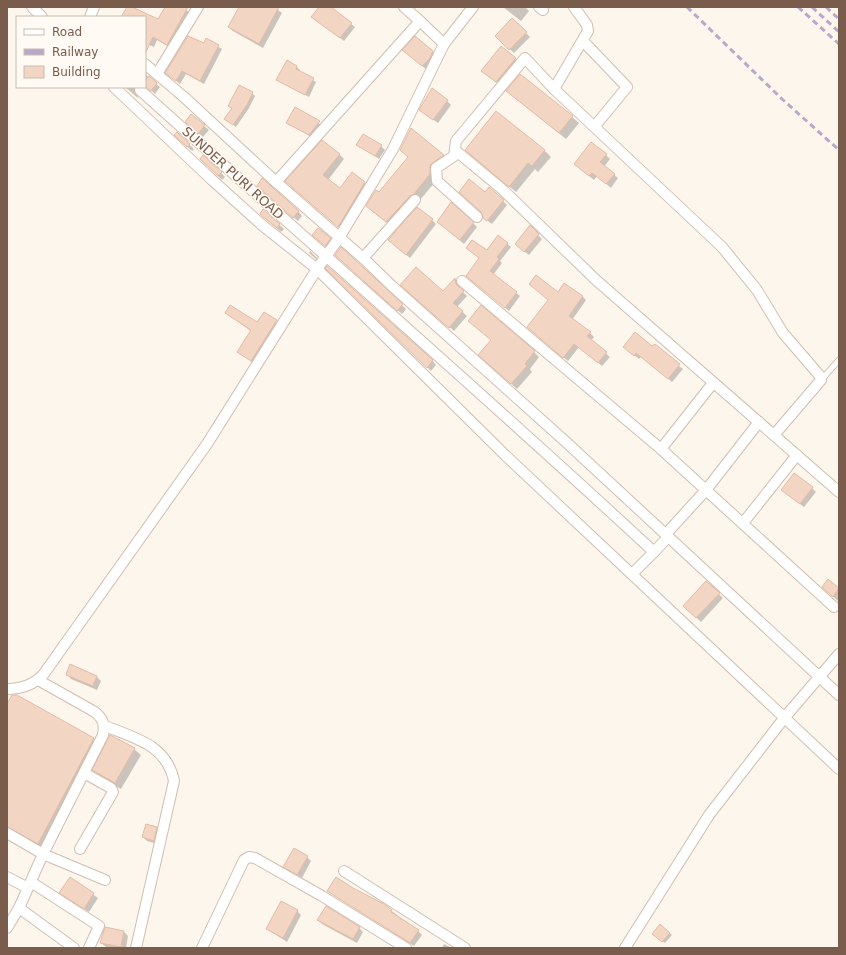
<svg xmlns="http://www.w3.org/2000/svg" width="846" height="955" font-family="'DejaVu Sans',sans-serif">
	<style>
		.shadow { fill: #0003 }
		.building { fill: #f3d5c3; stroke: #e6bba3 }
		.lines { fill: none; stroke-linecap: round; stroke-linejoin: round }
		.service-casing { stroke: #d1beb0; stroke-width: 7 }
		.minor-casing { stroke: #d1beb0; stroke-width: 12 }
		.service { stroke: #fff; stroke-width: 5 }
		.minor { stroke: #fff; stroke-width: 10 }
		.rail { stroke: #b9a8c9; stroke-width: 3; stroke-dasharray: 6 4; stroke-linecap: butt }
		.labels { text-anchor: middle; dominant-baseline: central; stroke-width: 3; stroke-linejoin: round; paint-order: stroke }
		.street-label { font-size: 13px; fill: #7a5c4d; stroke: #fffaf3 }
	</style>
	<rect width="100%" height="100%" fill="#fdf6ec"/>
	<g class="shadow">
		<path d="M129 7 159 20 166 7H182L190 13 171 48 157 40 154 47 145 43V17H124Z"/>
		<path d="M240 7H274L282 13 263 48 233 31 229 27Z"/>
		<path d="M320 7H329L355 27 344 41 317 21Z"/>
		<path d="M503 7H525L529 11 521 21Z"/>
		<path d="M512 19 530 37 514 53 496 36Z"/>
		<path d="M207 40 222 49 204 84 186 74 180 84 170 76 204 45Z"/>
		<path d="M501 48 520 63 501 86 487 75Z"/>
		<path d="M432 52 437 56 427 70 408 54Z"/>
		<path d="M288 61 297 67 300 70 299 72 316 82 309 97 278 80Z"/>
		<path d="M145 74 160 87 155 94 149 88 142 87 137 92 138 98 125 87H145Z"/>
		<path d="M252 93 255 96 249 108 236 127 225 119 232 109 229 106Z"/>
		<path d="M514 97 572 117 579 123 566 139Z"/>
		<path d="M447 101 451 105 438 123 425 114Z"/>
		<path d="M295 109 323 126 314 139 288 122Z"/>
		<path d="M191 115 209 130 203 137 190 126Z"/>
		<path d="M411 130 450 161 436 171V181L420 200 416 201 393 227 373 212 379 193 409 157Z"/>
		<path d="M177 133 194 149 192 151 175 135Z"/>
		<path d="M358 145 381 146 385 150 379 159Z"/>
		<path d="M544 150 551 157 538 172 535 169 516 192 473 157Z"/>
		<path d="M339 154 344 159 328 180 340 189 352 173 370 188 343 231 292 186Z"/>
		<path d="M606 155 610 159 604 167 618 178 611 188 597 176 594 180 579 168Z"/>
		<path d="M201 159 221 173 225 177 222 180Z"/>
		<path d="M262 190 298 211 302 216 298 221Z"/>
		<path d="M485 193 503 201 507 205 492 224 484 218Z"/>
		<path d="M264 211 284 229 281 232 265 218Z"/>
		<path d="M432 220 436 224 410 258 393 244Z"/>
		<path d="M438 222 473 223 477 227 464 244Z"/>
		<path d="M530 227 542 239 529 255 520 248Z"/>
		<path d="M498 236 511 247 500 261 502 263 493 275 520 296 509 311 471 279 485 252Z"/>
		<path d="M318 239H330L334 243 330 250Z"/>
		<path d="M310 251 319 260 318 261 309 253Z"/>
		<path d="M340 259 358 264 406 309 402 314Z"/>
		<path d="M327 268 432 360 436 365 431 371Z"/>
		<path d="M455 279 459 283 460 289 467 296 457 307 467 316 454 331 406 289 443 293Z"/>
		<path d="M558 294 582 296 586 300 572 320 590 333 594 337 591 341 610 357 602 366 579 347 568 361 532 331Z"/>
		<path d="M226 313 257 323 264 313 282 327 257 366 239 352 252 332Z"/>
		<path d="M653 348 683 369 672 382 641 357 639 359 629 351Z"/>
		<path d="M534 352 539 357 530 369 532 372 517 389 485 360Z"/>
		<path d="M812 488 816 492 804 507 787 494Z"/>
		<path d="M828 580 839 589 838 601 823 587Z"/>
		<path d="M706 582 723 598 701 622 684 606Z"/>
		<path d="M71 665 97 677 101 681 97 690 71 679 67 674Z"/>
		<path d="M16 696 94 739 100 745 45 849 7 833V706Z"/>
		<path d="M134 749 141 755 121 789 100 777 94 770Z"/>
		<path d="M156 828 161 832 158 844 147 841 143 837Z"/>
		<path d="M307 857 311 861 302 878 284 866Z"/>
		<path d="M70 878 98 898 89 912 65 897Z"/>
		<path d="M352 889 384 905 418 931 422 935 414 946 328 891Z"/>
		<path d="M297 911 301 915 287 942 267 929Z"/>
		<path d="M318 920 359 928 363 932 357 943 322 924Z"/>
		<path d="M660 925 672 935 665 943 653 934Z"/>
		<path d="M106 928 124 932 128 936 126 948 106 947 101 943Z"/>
		<path d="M444 944 452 948H442Z"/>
	</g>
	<g class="building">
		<path d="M127 7H132L158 19 165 7H188L167 45 153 37 145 54V17H121Z"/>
		<path d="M239 7H279L259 44 228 27Z"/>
		<path d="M319 7H331L352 23 340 38 311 17Z"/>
		<path d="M512 18 527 32 509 50 495 36Z"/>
		<path d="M188 36 204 43 206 38 219 45 200 81 182 71 176 81 165 73Z"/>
		<path d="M415 36 433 51 430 58 422 66 402 50Z"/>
		<path d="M501 46 516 58 496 82 481 71Z"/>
		<path d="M287 60 297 66 296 69 314 78 305 95 276 80Z"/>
		<path d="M520 74 573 116 559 133 506 91Z"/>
		<path d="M149 76 157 83 151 91 145 86V81Z"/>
		<path d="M239 85 253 92 247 105 233 125 224 119 232 108 228 106Z"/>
		<path d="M432 88 448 100 433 120 419 110Z"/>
		<path d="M295 107 320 121 309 135 286 123Z"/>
		<path d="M496 111 545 150 532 166 528 163 509 187 465 150Z"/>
		<path d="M191 114 205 125 198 134 185 122Z"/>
		<path d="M411 128 444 155 430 165V174L414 194 410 196 386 222 366 206 376 190 379 192 408 157 400 150Z"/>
		<path d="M177 132 190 144 187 147 174 135Z"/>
		<path d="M363 134 382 145 375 156 356 145Z"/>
		<path d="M322 140 340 154 323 175 340 188 352 172 365 182 338 227 285 181Z"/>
		<path d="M591 142 607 154 600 162 615 174 606 184 592 173 589 176 574 164Z"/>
		<path d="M203 155 222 172 218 176 200 159Z"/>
		<path d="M262 178 299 211 293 218 257 186Z"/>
		<path d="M469 179 485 192 489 187 504 200 487 221 483 218 481 212 459 192Z"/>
		<path d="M451 202 474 222 460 240 437 222Z"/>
		<path d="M417 207 433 219 406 255 388 240Z"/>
		<path d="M263 209 280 224 277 228 260 214Z"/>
		<path d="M530 225 539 234 524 252 515 244Z"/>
		<path d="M318 228 331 238 325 246 312 235Z"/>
		<path d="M498 235 508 243 497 257 499 259 490 271 517 292 505 308 466 276 479 258 466 248 472 240 487 250Z"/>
		<path d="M341 247 403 304 397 311 335 255Z"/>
		<path d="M327 266 433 360 427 368 325 268Z"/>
		<path d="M416 267 443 291 455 278 456 284 464 291 453 303 463 311 449 328 400 285Z"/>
		<path d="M536 275 558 292 564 283 583 296 569 316 591 332 587 336 607 352 598 363 574 344 563 358 527 327 548 300 529 284Z"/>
		<path d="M230 305 257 322 264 312 277 320 251 361 237 352 251 330 225 313Z"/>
		<path d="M481 305 535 351 525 364 527 366 511 384 478 355 491 340 468 321Z"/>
		<path d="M635 332 652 346 655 344 680 364 668 379 636 353 634 356 623 347Z"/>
		<path d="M794 473 813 487 800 504 781 490Z"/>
		<path d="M828 579 839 588 833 597 822 587Z"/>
		<path d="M706 581 720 593 696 618 683 606Z"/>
		<path d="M70 664 97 676 93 686 66 675Z"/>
		<path d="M12 695H17L94 738 38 844 7 827V704Z"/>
		<path d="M110 735 135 748 115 783 92 770Z"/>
		<path d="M146 824 157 827 154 841 142 837Z"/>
		<path d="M294 848 308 856 297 875 283 867Z"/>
		<path d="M70 877 94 893 84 909 59 893Z"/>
		<path d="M336 877 353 888 384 904 392 910 391 912 419 930 410 943 327 891Z"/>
		<path d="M281 901 298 910 283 938 266 929Z"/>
		<path d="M326 906 360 927 353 939 317 920Z"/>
		<path d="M660 924 670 933 662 942 652 934Z"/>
		<path d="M105 927 124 931 121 947 100 943Z"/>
	</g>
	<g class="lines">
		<defs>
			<path id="service" d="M822 379 839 360"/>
			<g id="minor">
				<path d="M32 7 42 17"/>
				<path d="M404 7 420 21"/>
				<path d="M539 7 543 10"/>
				<path d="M90 17 94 7"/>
				<path d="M583 41 627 87 595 126"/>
				<path d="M145 64 184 97 276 182 363 258 392 286 566 442 839 695"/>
				<path d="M157 74 198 7"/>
				<path d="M114 87 211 179 262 225 317 269 505 455 839 769"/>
				<path d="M554 89 588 31 587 25 574 7"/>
				<path d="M140 90C311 244 485 395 654 552L632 574"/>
				<path d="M455 150 502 189 596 280 839 492"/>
				<path d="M276 182 420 21 444 44"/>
				<path d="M477 217 437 181 436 168 454 156 456 141 525 58 554 89 722 247 757 290 783 333 820 376 821 380 774 435"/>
				<path d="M363 258 415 200"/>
				<path d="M462 281 661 449 834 607"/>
				<path d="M661 449 713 383"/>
				<path d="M743 523 797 455"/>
				<path d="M666 534 706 490 759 422"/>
				<path d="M654 552 668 537"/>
				<path d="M7 689C20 689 33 685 43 675L207 444 317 269 339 238 393 149 444 44 473 7"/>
				<path d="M105 726C135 738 167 745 174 781L136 948"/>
				<path d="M7 833 43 854 103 735C105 724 103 719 95 712L38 680"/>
				<path d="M80 849 113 792 111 788 84 773"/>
				<path d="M344 871 465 948"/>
				<path d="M7 877 28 888"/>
				<path d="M31 882 99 926 89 948"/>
				<path d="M19 908 74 948"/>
				<path d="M7 928 19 908 43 854 105 880"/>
				<path d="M202 948 244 860 249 857 255 858 322 896 406 948"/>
				<path d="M625 948 709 815 785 717 839 654"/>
			</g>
		</defs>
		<use href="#service" class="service-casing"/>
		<use href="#minor" class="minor-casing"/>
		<use href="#service" class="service"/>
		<use href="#minor" class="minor"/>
		<g class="rail">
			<path d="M687 7 782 99 839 150"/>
			<path d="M798 7 839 44"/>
			<path d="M812 7 839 32"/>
			<path d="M826 7 839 19"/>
		</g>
	</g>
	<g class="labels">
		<g class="street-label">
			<text transform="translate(233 173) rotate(42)">SUNDER PURI ROAD</text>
		</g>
	</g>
	<rect width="846" height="955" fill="none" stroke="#7a5c4d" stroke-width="16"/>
	<rect x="16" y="16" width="130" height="72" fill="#fffaf3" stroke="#cabbb1"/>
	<rect x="24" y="29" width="20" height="6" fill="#ffffff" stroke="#cabbb1"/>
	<text x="52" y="36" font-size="12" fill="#7a5c4d">Road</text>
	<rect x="24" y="49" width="20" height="6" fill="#b9a8c9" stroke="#cabbb1"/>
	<text x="52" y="56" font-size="12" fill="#7a5c4d">Railway</text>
	<rect x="24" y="66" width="20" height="12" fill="#f3d5c3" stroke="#cabbb1"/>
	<text x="52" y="76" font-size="12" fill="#7a5c4d">Building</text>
</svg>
